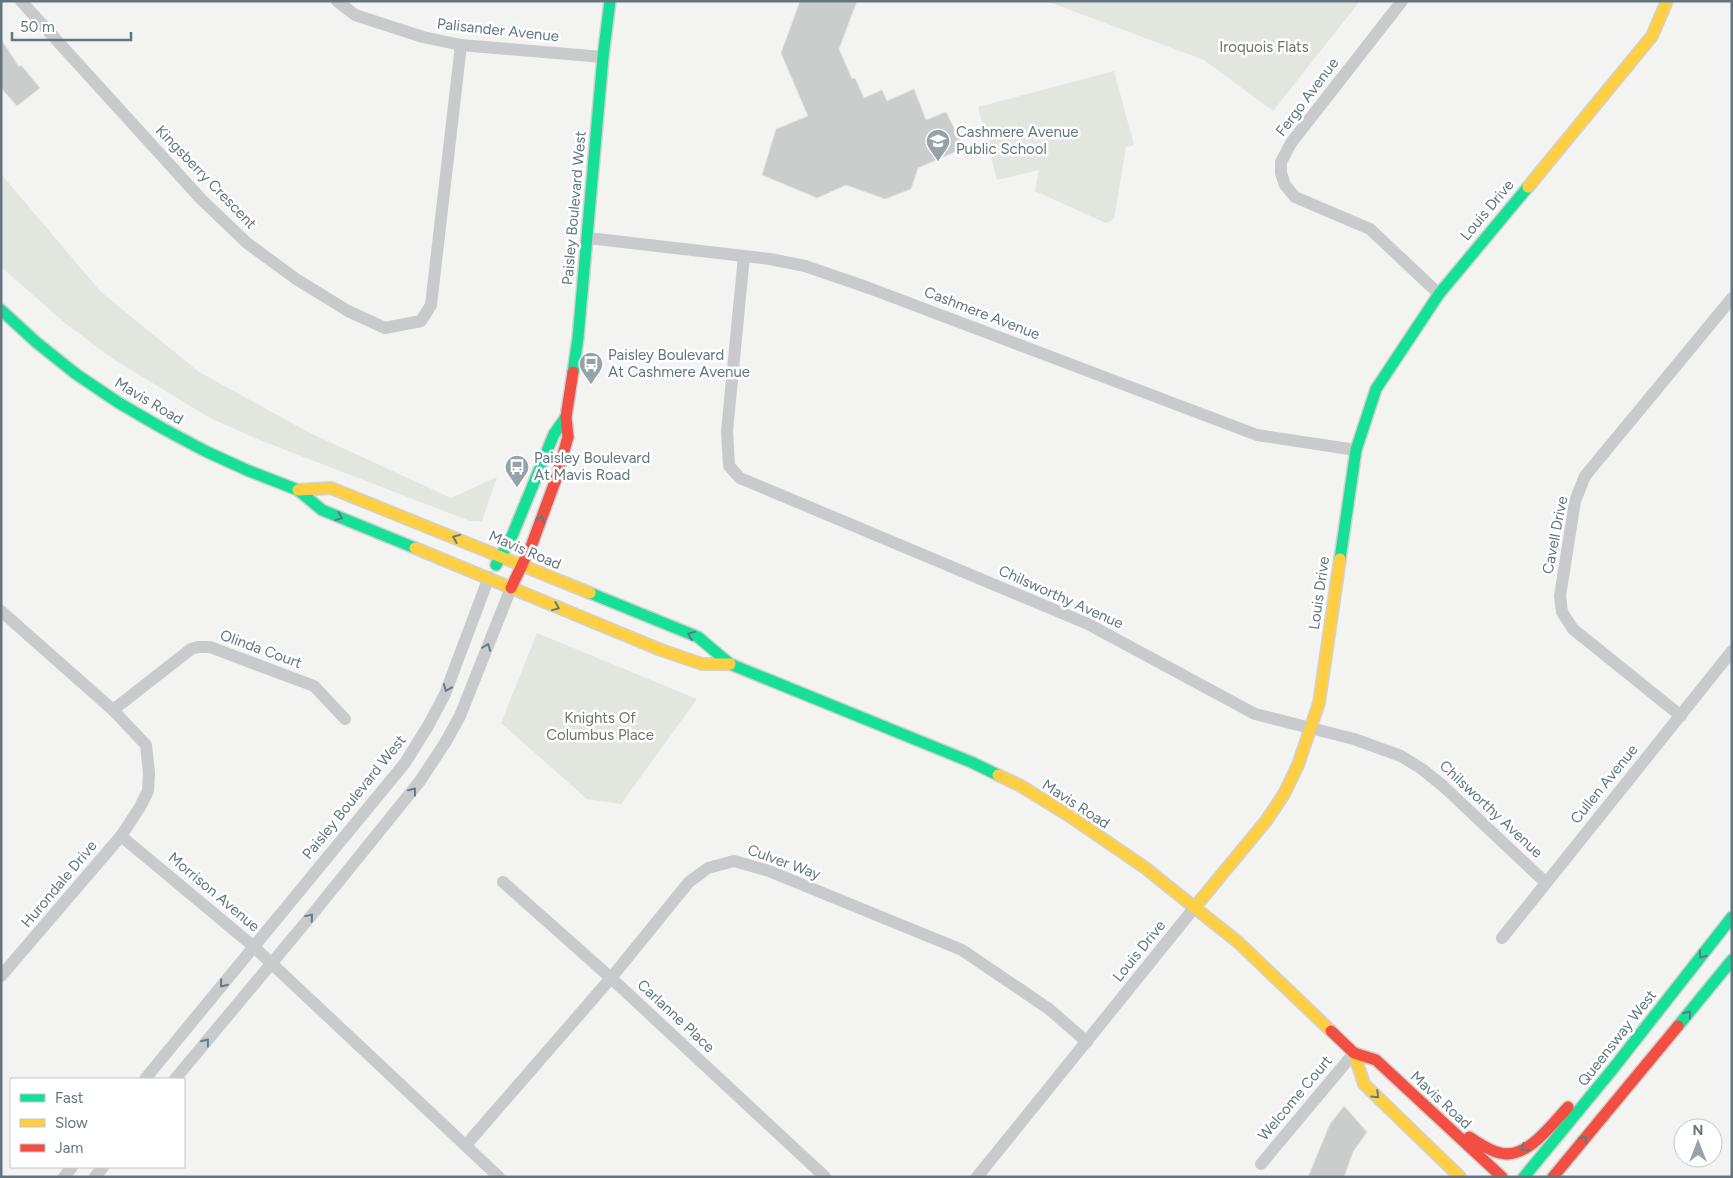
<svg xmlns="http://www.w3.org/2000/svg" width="1733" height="1178" font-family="Figtree,sans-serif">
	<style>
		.green { fill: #e2e6df }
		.building { fill: #cbcccc; stroke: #e2e2e1 }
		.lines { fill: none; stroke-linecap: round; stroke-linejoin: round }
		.fast-casing { stroke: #d0d1d2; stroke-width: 14 }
		.slow-casing { stroke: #d0d1d2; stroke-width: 14 }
		.jam-casing { stroke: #d0d1d2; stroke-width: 14 }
		.street { stroke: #c8cacb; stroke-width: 12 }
		.fast { stroke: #16e098; stroke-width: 11 }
		.slow { stroke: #ffcf43; stroke-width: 11 }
		.jam { stroke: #f24e42; stroke-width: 11 }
		.oneway { stroke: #5e7b82 }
		.oneway2 { stroke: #677a85 }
		.labels { text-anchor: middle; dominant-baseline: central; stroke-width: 5; stroke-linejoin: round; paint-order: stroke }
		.street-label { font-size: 15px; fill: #627681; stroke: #fff }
		.park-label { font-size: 15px; fill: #687861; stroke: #fff }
		.poi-label { font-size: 15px; fill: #627681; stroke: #fff; text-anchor: start }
	</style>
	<rect width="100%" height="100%" fill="#f3f3f1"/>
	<g class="green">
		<path d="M1046 1H1360L1273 111 1204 60Z"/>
		<path d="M1114 71 1134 145 1126 147 1114 219 1106 223 1035 191 1039 170 997 180 978 107Z"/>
		<path d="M1 174 101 292 199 372 310 433 451 498 497 477 482 521H470L257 439 210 418 113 359 65 323 1 267Z"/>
		<path d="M537 633 697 699 621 804 587 799 501 723Z"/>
	</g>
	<g class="building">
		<path d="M800 1H857L839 49 852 79 855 78 864 98 882 90 887 101 914 89 926 120 946 112 964 148 918 168 911 189 885 199 846 185 817 198 762 175 776 129 808 116 781 53Z"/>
		<path d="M1 39 19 67 21 65 40 88 17 106 1 88Z"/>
		<path d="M1344 1106 1367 1132 1353 1152 1344 1177H1308L1330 1124Z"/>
	</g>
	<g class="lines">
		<defs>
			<g id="fast">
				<path d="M1 310 36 342 76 374 119 403 162 428 205 451 249 471 298 490 322 510 415 548"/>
				<path d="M573 372 578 338 603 57 610 1"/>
				<path d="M1340 559 1356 450 1376 389 1439 294 1528 187"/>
				<path d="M496 565 512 536 554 434 566 417"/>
				<path d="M590 593 698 637 730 664 971 762 998 775"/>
				<path d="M1678 1026 1732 960"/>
				<path d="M1524 1177 1612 1070 1732 917"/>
			</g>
			<g id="slow">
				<path d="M1528 187 1652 36 1667 1"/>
				<path d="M298 490 331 488 590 593"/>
				<path d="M415 548 661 650 702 664H730"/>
				<path d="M998 775 1021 786 1068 815 1144 867 1239 943 1331 1031"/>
				<path d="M1195 907 1266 821 1284 794 1298 765 1319 703 1340 559"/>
				<path d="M1354 1053 1364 1084 1460 1177"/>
			</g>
			<g id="jam">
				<path d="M511 588 532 544 556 479 568 437 566 417 573 372"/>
				<path d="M1331 1031 1354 1053 1376 1060 1502 1177"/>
				<path d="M1469 1137C1479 1143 1489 1151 1500 1153 1527 1160 1552 1124 1568 1107"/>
				<path d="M1553 1177 1678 1026"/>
			</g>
		</defs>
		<use href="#fast" class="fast-casing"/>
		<use href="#slow" class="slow-casing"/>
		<use href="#jam" class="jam-casing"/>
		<g class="street">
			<path d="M21 1 201 199 247 243 296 279 348 311 385 328 421 321 431 305 461 45"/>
			<path d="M337 1 355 15 423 37 461 45 603 57"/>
			<path d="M1402 1 1291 143 1281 162V173L1285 185 1295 197 1370 229 1439 294"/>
			<path d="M588 238 770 259 805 266 869 288 1257 435 1356 450"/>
			<path d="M744 256 727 431 729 466 740 478 1088 624 1255 714 1354 739 1401 756 1422 769 1443 786 1545 882"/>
			<path d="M1 611 113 710 146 745 149 773 148 791 140 807 121 836 1 976"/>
			<path d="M113 710 191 649 198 647H210L314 686 345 719"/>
			<path d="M1681 716 1573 629 1562 612 1560 596 1575 501 1585 476 1732 298"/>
			<path d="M121 836 253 946 499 1177"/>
			<path d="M503 882 611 978 825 1177"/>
			<path d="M1502 938 1732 651"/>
			<path d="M145 1079 405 763 428 726 445 694 489 577"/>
			<path d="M175 1079 311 916 420 781 445 743 460 716 511 588"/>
			<path d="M466 1145 611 978 689 882 708 868 734 861 769 871 962 950 1049 1009 1087 1042"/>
			<path d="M1261 1164 1354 1053"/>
			<path d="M64 1177 72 1167"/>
			<path d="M95 1177 103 1167"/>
			<path d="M977 1177 1195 907"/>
		</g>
		<use href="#fast" class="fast"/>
		<use href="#slow" class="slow"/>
		<use href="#jam" class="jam"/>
	</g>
	<defs><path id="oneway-chevron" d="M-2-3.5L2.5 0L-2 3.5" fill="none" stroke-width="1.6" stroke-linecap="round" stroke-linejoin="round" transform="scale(1.25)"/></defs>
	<g class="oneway">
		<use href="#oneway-chevron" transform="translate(339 517) rotate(22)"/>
		<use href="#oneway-chevron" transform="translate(541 519) rotate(-70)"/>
		<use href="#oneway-chevron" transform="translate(456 538) rotate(-158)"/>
		<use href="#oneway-chevron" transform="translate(556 607) rotate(22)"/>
		<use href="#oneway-chevron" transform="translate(691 635) rotate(-158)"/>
		<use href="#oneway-chevron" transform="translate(1702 955) rotate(128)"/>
		<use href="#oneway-chevron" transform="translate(1688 1014) rotate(-51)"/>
		<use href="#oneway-chevron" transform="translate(1376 1095) rotate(44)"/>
		<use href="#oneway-chevron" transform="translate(1584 1139) rotate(-50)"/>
		<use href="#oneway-chevron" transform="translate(1524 1148) rotate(147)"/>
	</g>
	<g class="oneway2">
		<use href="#oneway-chevron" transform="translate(487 647) rotate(-69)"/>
		<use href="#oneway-chevron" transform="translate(447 688) rotate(112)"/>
		<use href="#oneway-chevron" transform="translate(413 791) rotate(-53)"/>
		<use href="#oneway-chevron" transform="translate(310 917) rotate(-50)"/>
		<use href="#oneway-chevron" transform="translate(223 984) rotate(129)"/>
		<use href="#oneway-chevron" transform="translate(206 1042) rotate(-51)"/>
	</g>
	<defs>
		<symbol id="school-pin" viewBox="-11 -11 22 30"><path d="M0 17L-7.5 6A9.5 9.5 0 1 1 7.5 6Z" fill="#95a2a8" stroke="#fff"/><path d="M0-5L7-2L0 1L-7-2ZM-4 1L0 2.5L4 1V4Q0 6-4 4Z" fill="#fff"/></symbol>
		<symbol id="bus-pin" viewBox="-11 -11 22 30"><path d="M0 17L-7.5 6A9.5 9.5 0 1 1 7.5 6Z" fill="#95a2a8" stroke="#fff"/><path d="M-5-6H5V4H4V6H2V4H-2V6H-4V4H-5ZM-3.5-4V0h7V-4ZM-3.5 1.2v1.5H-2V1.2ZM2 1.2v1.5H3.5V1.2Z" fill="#fff"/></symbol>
	</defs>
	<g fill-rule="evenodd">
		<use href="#school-pin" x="924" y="127" width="28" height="38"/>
		<use href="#bus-pin" x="577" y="350" width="28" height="38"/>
		<use href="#bus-pin" x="503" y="453" width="28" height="38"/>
	</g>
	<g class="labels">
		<g class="street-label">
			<text transform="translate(498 30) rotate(6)">Palisander Avenue</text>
			<text transform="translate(1307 97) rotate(-53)">Fergo Avenue</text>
			<text transform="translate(206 177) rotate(46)">Kingsberry Crescent</text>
			<text transform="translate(574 208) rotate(-85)">Paisley Boulevard West</text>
			<text transform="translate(1487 210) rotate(-50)">Louis Drive</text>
			<text transform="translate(982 313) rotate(21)">Cashmere Avenue</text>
			<text transform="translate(149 401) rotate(31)">Mavis Road</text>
			<text transform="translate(1555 535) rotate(-79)">Cavell Drive</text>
			<text transform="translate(525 550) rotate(23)">Mavis Road</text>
			<text transform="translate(1319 593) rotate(-82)">Louis Drive</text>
			<text transform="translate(1061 597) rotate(24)">Chilsworthy Avenue</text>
			<text transform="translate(261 649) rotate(20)">Olinda Court</text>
			<text transform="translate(1604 784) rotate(-51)">Cullen Avenue</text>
			<text transform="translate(354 797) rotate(-51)">Paisley Boulevard West</text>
			<text transform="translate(1076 804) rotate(33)">Mavis Road</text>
			<text transform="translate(1491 809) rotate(43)">Chilsworthy Avenue</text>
			<text transform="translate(784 862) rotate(20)">Culver Way</text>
			<text transform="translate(59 884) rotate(-50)">Hurondale Drive</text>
			<text transform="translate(214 892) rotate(40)">Morrison Avenue</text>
			<text transform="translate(1139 951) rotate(-51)">Louis Drive</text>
			<text transform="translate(676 1016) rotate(43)">Carlanne Place</text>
			<text transform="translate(1617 1038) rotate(-52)">Queensway West</text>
			<text transform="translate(1295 1098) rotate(-50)">Welcome Court</text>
			<text transform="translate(1441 1100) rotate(43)">Mavis Road</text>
		</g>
		<g class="park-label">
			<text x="1264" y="47">Iroquois Flats</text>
			<text x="600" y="718">Knights Of<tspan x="600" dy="17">Columbus Place</tspan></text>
		</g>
		<g class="poi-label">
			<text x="956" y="132">Cashmere Avenue<tspan x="956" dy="17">Public School</tspan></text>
			<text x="608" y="355">Paisley Boulevard<tspan x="608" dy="17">At Cashmere Avenue</tspan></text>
			<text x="534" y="458">Paisley Boulevard<tspan x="534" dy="17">At Mavis Road</tspan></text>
		</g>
	</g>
	<rect width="1733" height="1178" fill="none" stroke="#627681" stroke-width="5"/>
	<rect x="10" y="1078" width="175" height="90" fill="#ffffff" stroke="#c0c8cd"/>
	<rect x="20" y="1094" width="25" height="8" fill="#16e098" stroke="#c0c8cd"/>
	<text x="55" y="1103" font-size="15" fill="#627681">Fast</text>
	<rect x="20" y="1119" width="25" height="8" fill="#ffcf43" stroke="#c0c8cd"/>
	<text x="55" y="1128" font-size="15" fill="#627681">Slow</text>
	<rect x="20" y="1144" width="25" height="8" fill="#f24e42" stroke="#c0c8cd"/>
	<text x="55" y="1153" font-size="15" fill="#627681">Jam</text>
	<g transform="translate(1698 1143)"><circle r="24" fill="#ffffff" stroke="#c0c8cd"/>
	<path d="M0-4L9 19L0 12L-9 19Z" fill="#95a2a8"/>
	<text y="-8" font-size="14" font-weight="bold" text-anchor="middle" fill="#627681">N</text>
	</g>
	<path d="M12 32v8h119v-8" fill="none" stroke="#627681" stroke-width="2.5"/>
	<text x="20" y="32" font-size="15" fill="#627681" stroke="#ffffff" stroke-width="4" paint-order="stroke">50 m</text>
</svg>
